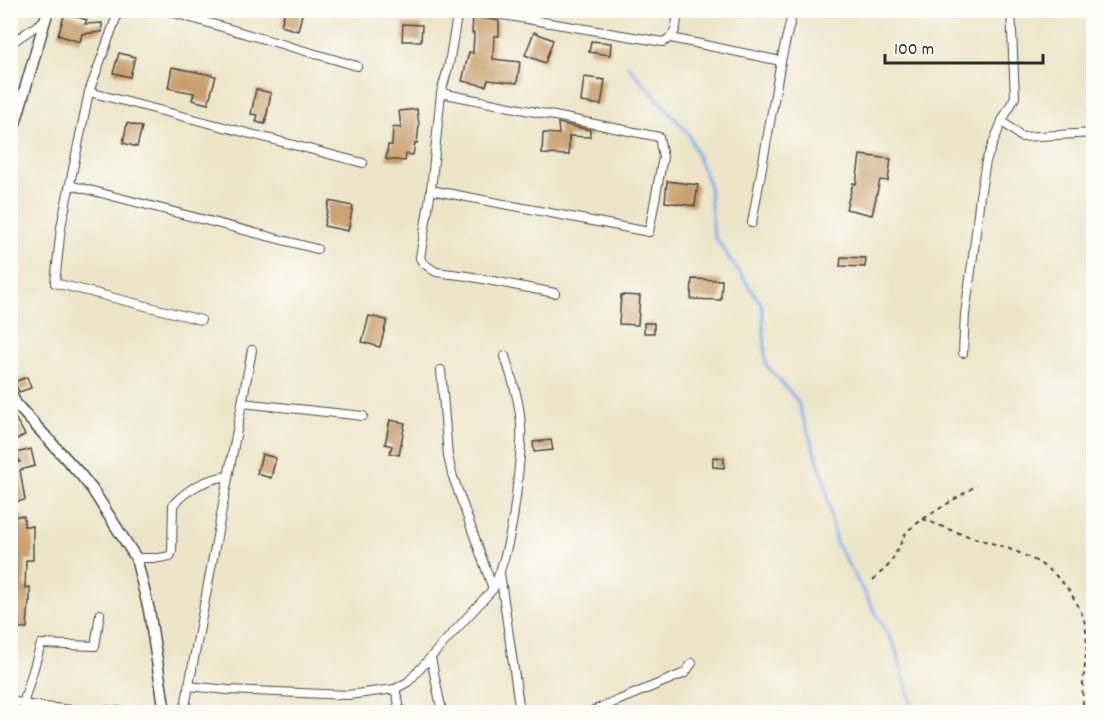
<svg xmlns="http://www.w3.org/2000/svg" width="1104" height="723" font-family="Dekko,sans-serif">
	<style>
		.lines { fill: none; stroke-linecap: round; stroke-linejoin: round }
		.stream { stroke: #84b3ee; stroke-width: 3 }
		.building { fill: #c9a06d }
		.minor-casing { stroke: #484742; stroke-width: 10 }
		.tertiary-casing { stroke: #484742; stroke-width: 13 }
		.path { stroke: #484742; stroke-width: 2; stroke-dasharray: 4.5 4.5; stroke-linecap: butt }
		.minor { stroke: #fff; stroke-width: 8 }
		.tertiary { stroke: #fff; stroke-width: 10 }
	</style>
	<rect width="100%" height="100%" fill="#fdfcf7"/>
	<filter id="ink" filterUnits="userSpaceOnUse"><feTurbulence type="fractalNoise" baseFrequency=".0167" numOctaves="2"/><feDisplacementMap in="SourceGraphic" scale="12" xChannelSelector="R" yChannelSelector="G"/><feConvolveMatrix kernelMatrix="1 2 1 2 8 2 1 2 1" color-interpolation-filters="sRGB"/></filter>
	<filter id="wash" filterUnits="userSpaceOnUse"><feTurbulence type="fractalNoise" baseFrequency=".008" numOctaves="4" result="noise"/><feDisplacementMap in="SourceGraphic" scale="24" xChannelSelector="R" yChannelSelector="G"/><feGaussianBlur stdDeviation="1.35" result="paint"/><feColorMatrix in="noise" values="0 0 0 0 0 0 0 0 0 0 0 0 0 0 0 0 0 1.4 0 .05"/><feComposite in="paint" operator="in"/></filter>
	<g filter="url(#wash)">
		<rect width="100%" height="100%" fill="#ece5c7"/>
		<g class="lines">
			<path class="stream" d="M628 66 688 133 709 184 714 236 762 305 766 365 797 400 824 479 836 543 895 647 914 712"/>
		</g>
		<g id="blocks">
			<g class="building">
				<path d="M285 10H303L298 31 281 26Z"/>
				<path d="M65 13 87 20 85 24 102 23V32L82 34 80 42 58 35Z"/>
				<path d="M473 16 499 21V36H494L493 59 520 62 517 83 488 80 486 86 462 81 469 52 473 53 474 33H472Z"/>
				<path d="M403 24 422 25 421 41H402Z"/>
				<path d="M534 32 553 40 545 63 525 55Z"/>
				<path d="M591 41 611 43 610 55 589 52Z"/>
				<path d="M119 53 135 57 130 77 113 73Z"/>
				<path d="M172 67 216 76 208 104 192 100 194 93 168 88Z"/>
				<path d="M584 77 605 80 601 105 581 102Z"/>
				<path d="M256 89 271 93 265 124 256 122 258 115 251 114Z"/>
				<path d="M417 109 419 125 417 143H415L413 155 406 154 405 161 386 159 388 145H392L393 127 401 128 399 111Z"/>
				<path d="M127 123 142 127 137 147 123 143Z"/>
				<path d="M558 123 590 130V137L569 136V155L542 154 543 133 559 134Z"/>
				<path d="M860 155 891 159 888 181 880 180 872 215 846 209 853 183 856 184Z"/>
				<path d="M667 181 698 185 695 206 665 202Z"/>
				<path d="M329 201 353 206 348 231 324 226Z"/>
				<path d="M841 257 866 258 865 267 840 266Z"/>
				<path d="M692 279 722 280 721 300 691 299Z"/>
				<path d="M621 295 640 296 638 325 619 324Z"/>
				<path d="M369 316 387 320 380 347 362 342Z"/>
				<rect x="644" y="323" width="10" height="10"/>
				<path d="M27 377 31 388 19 392 14 382Z"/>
				<path d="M10 409 25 435 10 443Z"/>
				<path d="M390 420 405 423 399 455 390 453 392 446 385 444Z"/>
				<path d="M551 440 553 450 534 452 533 442Z"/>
				<path d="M31 449 35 466 20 470 25 500 10 503V463L20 462 17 453Z"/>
				<path d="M262 454 276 458 271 478 257 474Z"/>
				<path d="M713 457 724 458V468L713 467Z"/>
				<path d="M10 516H24V526H33V560H26L25 588 30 587V601H29L27 628H19V625H10Z"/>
			</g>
		</g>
	</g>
	<g filter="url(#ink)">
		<use href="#blocks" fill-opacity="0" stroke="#484742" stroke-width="1.5"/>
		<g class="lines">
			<defs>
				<g id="minor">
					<path d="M119 10 89 92 61 227 55 283 201 320"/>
					<path d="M164 10 357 66"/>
					<path d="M458 10 449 64 441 93 431 190 420 258 423 263 436 272 467 276 555 293"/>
					<path d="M473 10 663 42C678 35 676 25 678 10"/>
					<path d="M671 38 781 61"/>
					<path d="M10 44 45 20"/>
					<path d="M89 92 363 163"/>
					<path d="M1002 121 1015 97 1011 10"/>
					<path d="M70 185 317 249"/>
					<path d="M431 190 649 232 663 157 659 137 441 93"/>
					<path d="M752 223 781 61 793 10"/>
					<path d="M963 353 965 314 974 249 980 196 986 161 1002 121 1021 137 1094 133"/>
					<path d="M441 370 448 456 452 474 493 589"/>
					<path d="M242 403 363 416"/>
					<path d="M136 558H159L170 556 172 552 173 505C187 489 207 479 228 476"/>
					<path d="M500 573 520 712"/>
					<path d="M431 658 442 712"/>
					<path d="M188 686 228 690 348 695 395 689 408 682 493 589C509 553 515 515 518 476 520 456 523 435 520 415 518 395 511 376 505 356"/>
					<path d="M10 700C36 709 59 707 85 712"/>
					<path d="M23 704 41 644 95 646 100 614"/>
					<path d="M96 712 104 710 132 712"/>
					<path d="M184 712 252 350"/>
					<path d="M394 712 399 704 395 689"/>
					<path d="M590 712 685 673 692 663"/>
				</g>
				<g id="tertiary">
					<path d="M10 141 48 10"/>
					<path d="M10 392 16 404 80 474 92 489 136 558 149 610 165 712"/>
				</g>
			</defs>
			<use href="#minor" class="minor-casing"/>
			<use href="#tertiary" class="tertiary-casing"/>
			<g class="path">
				<path d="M923 519C937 524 951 531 965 535 1007 548 1049 557 1073 597 1080 608 1085 618 1086 631 1089 659 1079 684 1084 712"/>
				<path d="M873 580 890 564 907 531 923 519 977 485"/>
			</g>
			<use href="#minor" class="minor"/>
			<use href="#tertiary" class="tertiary"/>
		</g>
	</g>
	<rect width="1104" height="723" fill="none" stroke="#fdfcf7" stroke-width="36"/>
	<path d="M885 54v9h158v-9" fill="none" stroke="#2b2b2b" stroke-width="3"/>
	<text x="894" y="54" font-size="18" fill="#2b2b2b" stroke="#fdfcf7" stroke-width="4.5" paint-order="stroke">100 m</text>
</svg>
